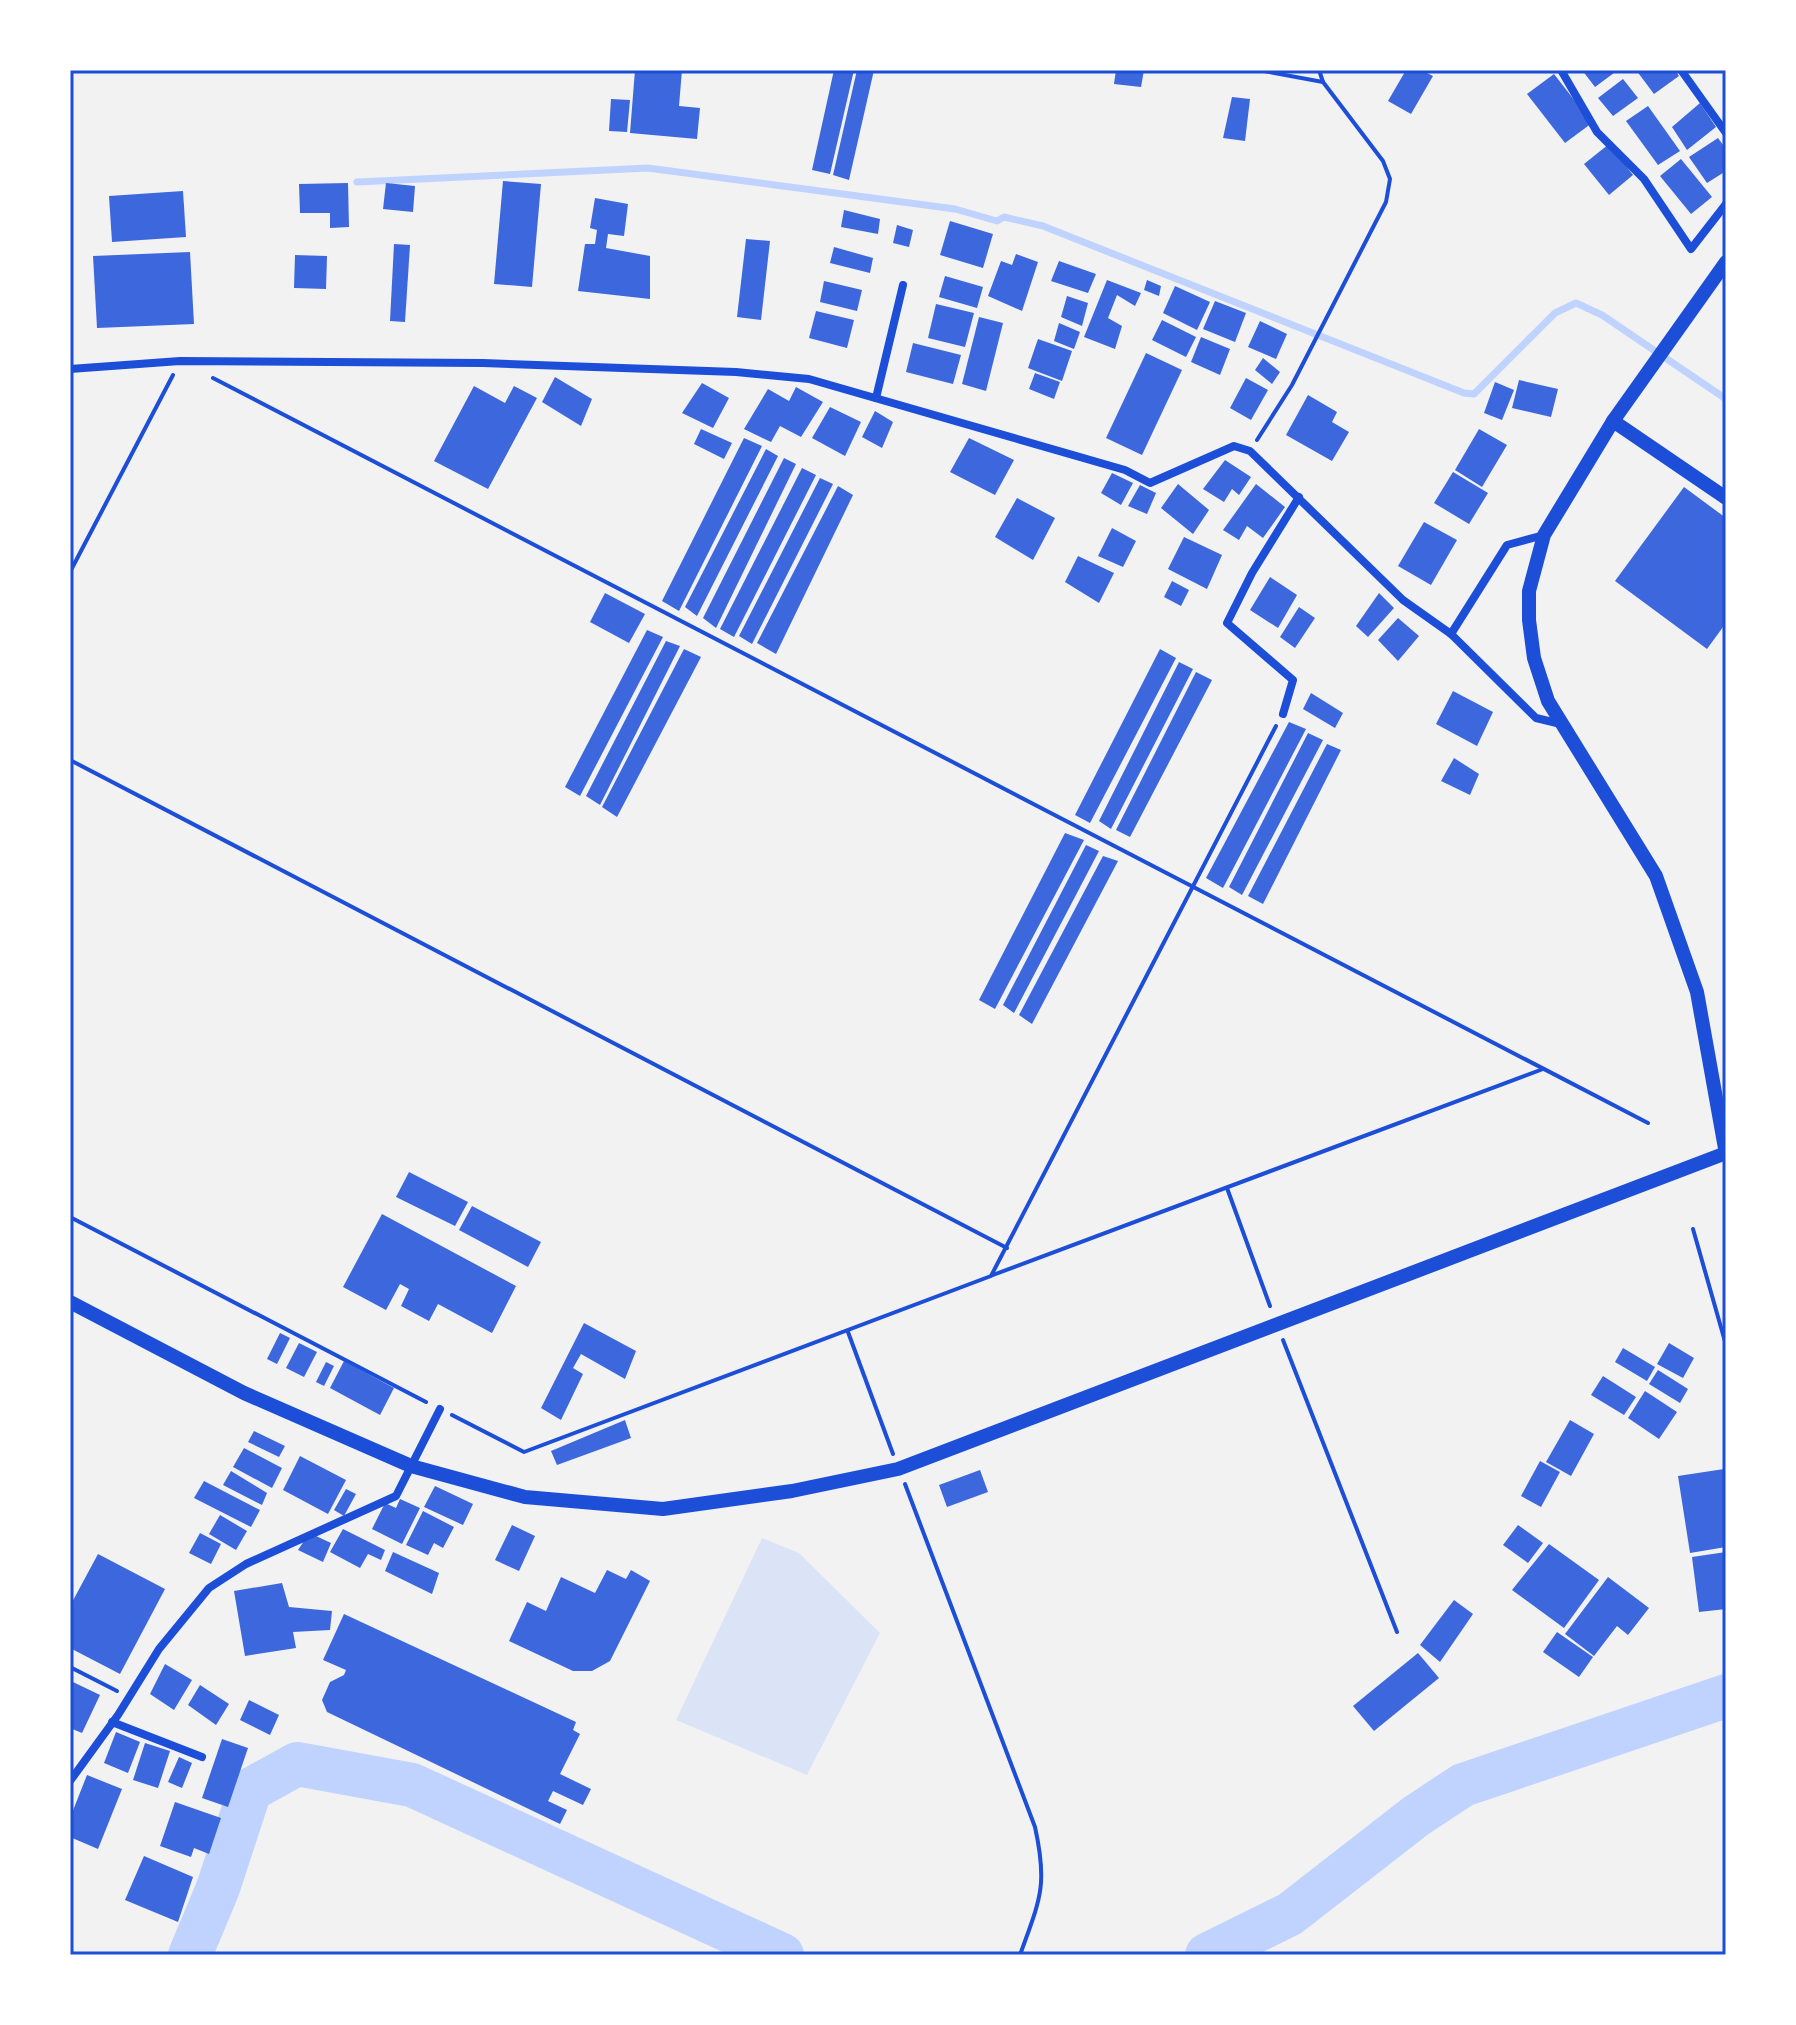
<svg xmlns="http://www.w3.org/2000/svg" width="1796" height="2025" font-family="Quicksand,sans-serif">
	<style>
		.green { fill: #dbe4f7 }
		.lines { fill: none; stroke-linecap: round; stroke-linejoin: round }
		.stream { stroke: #bfd3fe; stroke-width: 7 }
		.river { stroke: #bfd3fe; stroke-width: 44 }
		.building { fill: #3d67dc }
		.path { stroke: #1d4ed8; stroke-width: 4 }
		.minor { stroke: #1d4ed8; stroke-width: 8 }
		.tertiary { stroke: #1d4ed8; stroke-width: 14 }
		.neatline { fill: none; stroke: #1d4ed8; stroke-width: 3 }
	</style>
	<rect width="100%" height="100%" fill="#f2f2f2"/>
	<path class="green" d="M762 1538 799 1553 880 1633 807 1775 676 1720Z"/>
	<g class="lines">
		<path class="stream" d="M357 182 648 168 955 209 997 221 1004 217 1043 226 1464 393 1474 394 1555 313 1576 303 1602 315 1726 399"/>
		<g class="river">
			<path d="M190 1955 218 1888 250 1790 297 1764 412 1785 782 1955"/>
			<path d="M1207 1955 1290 1914 1416 1816 1463 1785 1726 1696"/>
		</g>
	</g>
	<g class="building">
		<path d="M635 70H682L679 106 700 108 697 139 630 133Z"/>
		<path d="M834 70H854L830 174 812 170Z"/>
		<path d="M857 70H874L849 180 833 175Z"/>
		<path d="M1116 70H1144L1141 87 1114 84Z"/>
		<path d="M1406 70H1421L1433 76 1411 114 1388 101Z"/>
		<path d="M1582 70H1618L1595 87Z"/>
		<path d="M1636 70H1675L1679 76 1654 94Z"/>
		<path d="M1554 74 1592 123 1565 143 1527 94Z"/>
		<path d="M1623 79 1638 98 1613 116 1598 98Z"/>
		<path d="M1232 97 1250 99 1245 141 1223 138Z"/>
		<path d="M611 99 630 100 627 132 609 131Z"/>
		<path d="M1700 103 1716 127 1687 150 1672 127Z"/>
		<path d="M1648 106 1680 151 1658 165 1626 121Z"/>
		<path d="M1718 138 1726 149V171L1707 183 1689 157Z"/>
		<path d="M1609 144 1633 175 1609 195 1584 164Z"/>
		<path d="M1681 159 1712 197 1691 214 1660 176Z"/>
		<path d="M503 181 541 184 532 287 494 284Z"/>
		<path d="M348 183 349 227 330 228V213H300L299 184Z"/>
		<path d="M386 183 415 186 413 212 383 209Z"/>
		<path d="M183 191 186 237 112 242 109 196Z"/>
		<path d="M595 198 628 204 624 236 608 234 606 248 650 256V299L578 291 585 244H595L597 230 590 228Z"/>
		<path d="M844 210 880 219 878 234 841 227Z"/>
		<path d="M950 221 993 234 983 268 940 255Z"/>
		<path d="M897 225 913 230 909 247 893 243Z"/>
		<path d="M746 239 770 241 761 320 737 317Z"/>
		<path d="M394 244 410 245 405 322 390 321Z"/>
		<path d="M834 247 873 258 870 273 830 263Z"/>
		<path d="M190 252 194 324 97 328 93 256Z"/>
		<path d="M1016 254 1038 262 1022 311 988 296 1001 261 1012 265Z"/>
		<path d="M295 255 327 256 326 289 294 288Z"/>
		<path d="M1059 261 1096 274 1088 293 1051 281Z"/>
		<path d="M945 276 983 287 977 308 939 297Z"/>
		<path d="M1107 280 1141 293 1135 306 1117 295 1108 318 1122 326 1115 349 1084 337Z"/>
		<path d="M1147 280 1161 286 1159 296 1144 290Z"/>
		<path d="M824 281 862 290 857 311 820 302Z"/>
		<path d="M1175 286 1210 302 1197 330 1163 313Z"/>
		<path d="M1067 296 1088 303 1082 326 1061 317Z"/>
		<path d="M1215 301 1246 313 1235 342 1203 329Z"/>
		<path d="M936 304 974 313 965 347 928 338Z"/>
		<path d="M816 311 854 320 847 348 809 338Z"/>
		<path d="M979 317 1003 323 986 391 962 384Z"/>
		<path d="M1162 320 1196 337 1186 357 1152 340Z"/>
		<path d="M1260 321 1287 334 1276 359 1248 347Z"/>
		<path d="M1059 323 1080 332 1074 349 1054 341Z"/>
		<path d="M1201 337 1230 349 1220 375 1191 362Z"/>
		<path d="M1038 339 1072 351 1062 381 1028 368Z"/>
		<path d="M913 343 961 355 953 384 906 372Z"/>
		<path d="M1146 353 1182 370 1142 455 1106 438Z"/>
		<path d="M1263 358 1280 372 1272 384 1255 370Z"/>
		<path d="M1035 373 1060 382 1054 399 1029 389Z"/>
		<path d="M555 377 592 399 581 426 542 402Z"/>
		<path d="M1246 378 1268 390 1251 420 1230 408Z"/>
		<path d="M1519 380 1558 389 1551 417 1512 408Z"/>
		<path d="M1495 382 1514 390 1502 420 1484 413Z"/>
		<path d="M702 383 729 398 713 428 682 413Z"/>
		<path d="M474 386 505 403 514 386 537 398 488 489 434 461Z"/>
		<path d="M796 387 823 402 801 437 780 426 771 442 744 429 768 389 789 401Z"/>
		<path d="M1308 395 1337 412 1332 422 1349 432 1332 461 1286 435Z"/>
		<path d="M830 407 861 422 845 456 812 438Z"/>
		<path d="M875 411 893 422 882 448 862 437Z"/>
		<path d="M701 429 732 443 724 459 694 444Z"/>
		<path d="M1479 429 1507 445 1482 487 1455 470Z"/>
		<path d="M744 438 762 446 679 611 662 601Z"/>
		<path d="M969 438 1014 460 995 495 950 472Z"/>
		<path d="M766 449 778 456 697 616 685 607Z"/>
		<path d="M784 458 796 464 716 628 703 618Z"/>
		<path d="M1225 460 1251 477 1239 495 1232 489 1224 502 1203 489Z"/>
		<path d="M802 468 816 475 734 637 720 629Z"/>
		<path d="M1453 472 1488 493 1469 524 1434 503Z"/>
		<path d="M1112 473 1133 483 1121 505 1101 493Z"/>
		<path d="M820 478 833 484 752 644 739 636Z"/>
		<path d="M1178 484 1209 510 1193 534 1161 508Z"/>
		<path d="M1256 484 1285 507 1263 538 1247 526 1239 540 1223 530Z"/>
		<path d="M1140 485 1156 493 1147 514 1128 506Z"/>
		<path d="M838 486 853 495 776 654 757 643Z"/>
		<path d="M1684 487 1726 518V629L1723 627 1707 649 1615 581Z"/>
		<path d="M1017 498 1055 518 1033 560 995 537Z"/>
		<path d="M1424 522 1457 540 1431 585 1398 566Z"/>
		<path d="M1112 528 1136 541 1123 567 1098 556Z"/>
		<path d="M1184 537 1222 555 1207 589 1168 569Z"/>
		<path d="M1078 556 1114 573 1099 603 1065 582Z"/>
		<path d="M1270 577 1297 595 1278 628 1250 610Z"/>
		<path d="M1172 581 1189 590 1181 606 1164 597Z"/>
		<path d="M605 593 645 614 629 643 590 622Z"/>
		<path d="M1379 593 1394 608 1368 637 1356 626Z"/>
		<path d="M1299 607 1315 618 1295 648 1280 637Z"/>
		<path d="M1398 618 1419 636 1398 661 1378 640Z"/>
		<path d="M647 630 663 637 580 796 565 787Z"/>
		<path d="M666 641 680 646 600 805 586 796Z"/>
		<path d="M684 649 701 657 617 817 602 807Z"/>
		<path d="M1160 649 1176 658 1090 823 1075 815Z"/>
		<path d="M1179 662 1193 669 1111 829 1099 821Z"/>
		<path d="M1196 672 1212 680 1130 837 1116 830Z"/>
		<path d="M1453 691 1493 712 1477 746 1436 724Z"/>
		<path d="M1311 693 1343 713 1335 728 1303 709Z"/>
		<path d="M1289 722 1306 729 1223 888 1206 878Z"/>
		<path d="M1308 733 1323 740 1242 895 1229 887Z"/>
		<path d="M1327 744 1341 750 1263 904 1248 896Z"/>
		<path d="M1454 758 1479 774 1470 795 1441 781Z"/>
		<path d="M1065 833 1084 840 995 1009 979 1000Z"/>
		<path d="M1086 845 1099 851 1014 1013 1003 1005Z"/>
		<path d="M1103 856 1118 861 1032 1024 1019 1015Z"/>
		<path d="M409 1172 468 1202 455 1226 396 1197Z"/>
		<path d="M472 1206 541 1242 528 1267 459 1230Z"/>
		<path d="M382 1214 516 1286 492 1333 438 1304 429 1321 401 1306 409 1289 400 1284 386 1310 343 1287Z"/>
		<path d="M584 1323 636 1351 625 1379 581 1354 573 1368 583 1374 561 1420 541 1408Z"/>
		<path d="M280 1333 290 1338 277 1364 267 1359Z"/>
		<path d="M299 1343 317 1352 304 1377 286 1368Z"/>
		<path d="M1669 1343 1694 1358 1683 1378 1657 1364Z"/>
		<path d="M1623 1348 1655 1367 1647 1381 1615 1362Z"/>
		<path d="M344 1361 394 1388 380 1415 330 1388Z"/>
		<path d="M326 1362 334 1366 324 1386 316 1382Z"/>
		<path d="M1658 1370 1688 1389 1680 1403 1649 1384Z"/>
		<path d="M1603 1376 1636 1397 1624 1415 1591 1395Z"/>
		<path d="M1645 1391 1677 1412 1659 1439 1628 1418Z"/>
		<path d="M625 1420 631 1438 557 1465 551 1451Z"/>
		<path d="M1570 1420 1594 1434 1571 1476 1546 1462Z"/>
		<path d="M254 1431 285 1446 279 1457 248 1442Z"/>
		<path d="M244 1448 282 1468 272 1488 233 1467Z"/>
		<path d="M300 1456 346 1480 328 1514 283 1490Z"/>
		<path d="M1540 1461 1560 1472 1541 1507 1521 1496Z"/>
		<path d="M1724 1469 1726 1547 1690 1553 1678 1476Z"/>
		<path d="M980 1470 988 1492 947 1507 939 1485Z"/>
		<path d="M231 1471 267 1493 262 1505 223 1485Z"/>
		<path d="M204 1481 260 1510 251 1527 194 1498Z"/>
		<path d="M435 1486 473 1504 463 1525 424 1507Z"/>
		<path d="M346 1489 356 1494 344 1516 334 1510Z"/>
		<path d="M400 1499 420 1508 402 1544 372 1529 385 1503 396 1508Z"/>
		<path d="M423 1511 454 1527 443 1548 434 1543 428 1555 406 1545Z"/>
		<path d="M220 1515 247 1531 236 1550 209 1534Z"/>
		<path d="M512 1525 535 1536 519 1571 495 1560Z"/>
		<path d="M1518 1525 1543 1543 1528 1563 1503 1545Z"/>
		<path d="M343 1529 385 1550 381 1560 368 1554 360 1568 330 1552Z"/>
		<path d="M200 1533 221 1544 211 1564 189 1553Z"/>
		<path d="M316 1536 331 1543 323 1562 298 1550 304 1541Z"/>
		<path d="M1549 1544 1599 1580 1564 1628 1512 1590Z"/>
		<path d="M393 1552 439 1573 432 1594 385 1571Z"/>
		<path d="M1726 1552V1609L1699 1612 1692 1557Z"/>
		<path d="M98 1554 165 1589 120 1674 70 1648V1606Z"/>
		<path d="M607 1570 626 1579 631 1570 650 1581 610 1661 592 1671H573L509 1641 527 1602 546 1611 561 1577 595 1593Z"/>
		<path d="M1608 1577 1649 1608 1628 1635 1617 1626 1594 1656 1565 1634Z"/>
		<path d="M282 1583 289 1607 332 1611 330 1630 293 1632 296 1648 245 1656 234 1591Z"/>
		<path d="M1454 1600 1473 1614 1440 1662 1420 1645Z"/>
		<path d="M344 1614 576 1722 573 1730 580 1734 560 1774 591 1789 583 1805 553 1791 548 1801 567 1810 560 1824 327 1712 322 1700 330 1682 344 1675 346 1670 323 1660Z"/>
		<path d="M1557 1632 1593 1657 1579 1677 1543 1652Z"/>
		<path d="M1418 1653 1439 1678 1374 1731 1353 1706Z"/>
		<path d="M165 1664 192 1680 174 1710 150 1694Z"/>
		<path d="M73 1682 100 1695 82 1733 70 1728Z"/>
		<path d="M200 1685 229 1704 216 1725 188 1705Z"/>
		<path d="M249 1700 279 1715 270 1735 240 1720Z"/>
		<path d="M116 1732 140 1742 128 1773 104 1763Z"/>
		<path d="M222 1739 248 1748 228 1807 202 1798Z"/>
		<path d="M145 1743 170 1751 158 1788 133 1780Z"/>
		<path d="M179 1757 192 1763 182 1788 168 1782Z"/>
		<path d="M87 1775 122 1789 98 1849 70 1837V1818Z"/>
		<path d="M175 1802 221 1818 209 1854 194 1848 191 1857 160 1846Z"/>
		<path d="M144 1856 193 1877 178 1922 125 1900Z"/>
	</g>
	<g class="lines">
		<g class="path">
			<path d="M1258 70 1323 82"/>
			<path d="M213 378 1648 1123"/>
			<path d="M1257 440 1292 385 1386 202 1390 179 1383 161 1323 82 1319 70"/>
			<path d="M70 572 173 375"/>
			<path d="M70 760 1007 1248"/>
			<path d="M1227 1188 1270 1306"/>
			<path d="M70 1217 426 1402"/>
			<path d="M1693 1229 1726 1345"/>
			<path d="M993 1275 1543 1069"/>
			<path d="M848 1332 893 1454"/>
			<path d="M1283 1340 1397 1632"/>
			<path d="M452 1415 524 1452 991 1276 1276 726"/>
			<path d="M905 1484 1035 1827C1048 1886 1040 1899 1020 1955"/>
			<path d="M70 1667 117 1691"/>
		</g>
		<g class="minor">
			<path d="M1561 70 1597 132 1644 179 1691 249 1726 204"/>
			<path d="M1681 70 1726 133"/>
			<path d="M70 369 180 361 483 363 736 372 809 379 1125 470 1150 483 1234 446 1250 451 1403 600 1451 634 1536 718 1561 724"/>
			<path d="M876 398 903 285"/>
			<path d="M1451 634 1507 545 1544 535"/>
			<path d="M1283 714 1293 680 1227 623 1252 573 1299 497"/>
			<path d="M112 1722 202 1757"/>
			<path d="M70 1781 118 1715 159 1649 209 1588 246 1564 396 1496 440 1409"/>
		</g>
		<g class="tertiary">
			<path d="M1726 262 1613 421 1544 535 1529 591V620L1534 658 1548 701 1656 876 1697 992 1726 1154"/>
			<path d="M1613 421 1726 498"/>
			<path d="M70 1302 244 1393 411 1466 525 1497 663 1509 792 1491 898 1469 1726 1153"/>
		</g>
	</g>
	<rect width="1796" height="2025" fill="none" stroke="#ffffff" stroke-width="144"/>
	<rect x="72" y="72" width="1652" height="1881" class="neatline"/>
</svg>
